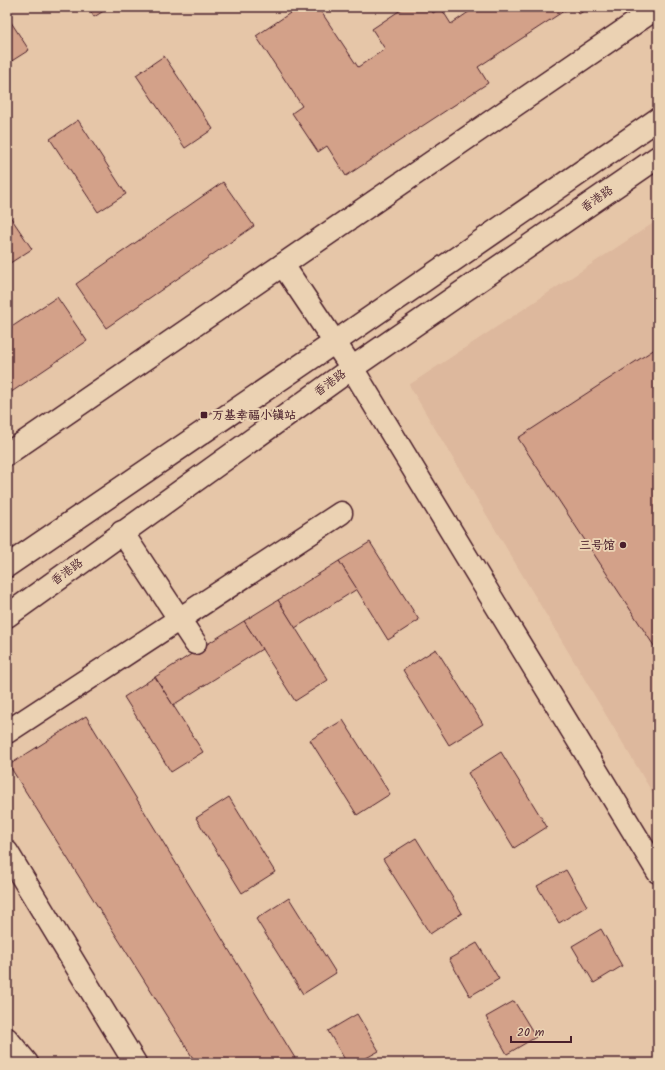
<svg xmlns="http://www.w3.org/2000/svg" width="665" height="1070" font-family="Kalam,'LXGW WenKai TC',sans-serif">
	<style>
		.built { fill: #ddb89d }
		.building { fill: #d3a189; stroke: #4a1f2b }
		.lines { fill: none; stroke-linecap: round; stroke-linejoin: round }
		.minor-casing { stroke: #4a1f2b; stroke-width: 25 }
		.major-casing { stroke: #4a1f2b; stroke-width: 25 }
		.highway-casing { stroke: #4a1f2b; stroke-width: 25 }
		.minor { stroke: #ebd2b3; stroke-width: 22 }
		.major { stroke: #ebd2b3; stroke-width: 22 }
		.highway { stroke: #ebd2b3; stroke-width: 22 }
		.poi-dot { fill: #4a1f2b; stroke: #ebd2b3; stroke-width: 1.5 }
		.labels { text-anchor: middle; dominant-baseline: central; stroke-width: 4; stroke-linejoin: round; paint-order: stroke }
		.street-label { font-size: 12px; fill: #4a1f2b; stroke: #ebd2b3 }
		.poi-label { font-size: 12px; font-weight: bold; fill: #4a1f2b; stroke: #ebd2b3; text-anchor: start }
	</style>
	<rect width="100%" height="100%" fill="#e6c6a8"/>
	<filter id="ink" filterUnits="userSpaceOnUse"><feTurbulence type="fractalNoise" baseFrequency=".025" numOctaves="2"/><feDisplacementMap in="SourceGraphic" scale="8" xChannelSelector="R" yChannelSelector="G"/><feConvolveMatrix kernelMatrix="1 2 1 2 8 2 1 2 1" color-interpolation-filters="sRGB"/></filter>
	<g filter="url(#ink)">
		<path class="built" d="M658 220V802L409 385Z"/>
		<g class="building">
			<path d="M88 7H110L94 17Z"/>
			<path d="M299 7H318L358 67 385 49 372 29 405 7H429L433 13 441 8 451 24 476 7H570L478 67 488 83 346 176 327 146 318 152 292 113 302 106 256 36Z"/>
			<path d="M574 7H590L579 14Z"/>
			<path d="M7 16 29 50 7 64Z"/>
			<path d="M164 56 213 129 185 148 136 75Z"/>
			<path d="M78 120 126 194 98 212 50 139Z"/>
			<path d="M223 182 254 226 106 328 76 284Z"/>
			<path d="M7 212 32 249 7 265Z"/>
			<path d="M57 297 87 341 7 395V330Z"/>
			<path d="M658 347V652L518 438Z"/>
			<path d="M370 542 419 620 388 640 339 561Z"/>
			<path d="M339 561 357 589 295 628 278 600Z"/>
			<path d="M278 600 328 680 295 701 244 621Z"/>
			<path d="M244 621 262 649 173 705 155 677Z"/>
			<path d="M436 649 483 724 449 745 403 670Z"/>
			<path d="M155 677 203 752 171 772 124 697Z"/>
			<path d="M86 716 298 1063H196L9 765Z"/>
			<path d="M343 720 390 794 357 815 310 740Z"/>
			<path d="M501 752 547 827 514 848 468 773Z"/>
			<path d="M229 797 275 872 242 893 196 818Z"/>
			<path d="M416 838 462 913 430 934 383 859Z"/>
			<path d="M566 870 587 906 559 923 537 886Z"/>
			<path d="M289 898 336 973 303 994 256 919Z"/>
			<path d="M601 929 622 966 594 983 572 946Z"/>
			<path d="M477 943 499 979 470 996 449 959Z"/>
			<path d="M514 1001 536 1037 507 1054 486 1017Z"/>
			<path d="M357 1014 379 1051 357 1063H347L328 1031Z"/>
		</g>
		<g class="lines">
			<defs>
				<g id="minor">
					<path d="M283 265 352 368 658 872"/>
					<path d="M7 454 658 7"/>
					<path d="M122 532 195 643"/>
					<path d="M7 732 341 513"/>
					<path d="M7 852 135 1063"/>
					<path d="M7 1039 27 1063"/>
				</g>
				<g id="major">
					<path d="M7 566 335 342 658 119"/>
					<path d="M7 616 352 368 658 157"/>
				</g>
				<path id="highway" d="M7 1062V1063"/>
			</defs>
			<use href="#minor" class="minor-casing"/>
			<use href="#major" class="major-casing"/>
			<use href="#highway" class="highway-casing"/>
			<use href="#minor" class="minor"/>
			<use href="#major" class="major"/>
			<use href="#highway" class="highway"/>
		</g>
	</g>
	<g class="poi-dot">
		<rect x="200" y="411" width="8" height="8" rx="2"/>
		<circle cx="623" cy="545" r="4"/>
	</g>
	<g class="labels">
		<g class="street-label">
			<text transform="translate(597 199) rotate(-35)">香港路</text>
			<text transform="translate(330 383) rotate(-36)">香港路</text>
			<text transform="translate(67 572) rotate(-36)">香港路</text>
		</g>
		<g class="poi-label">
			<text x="212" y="415">万基幸福小镇站</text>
			<text x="615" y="545" text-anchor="end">三号馆</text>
		</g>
	</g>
	<rect width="665" height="1070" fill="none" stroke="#ebd2b3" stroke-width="24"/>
	<rect x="12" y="12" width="641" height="1046" fill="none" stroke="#4a1f2b" stroke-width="1.5" filter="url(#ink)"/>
	<path d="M511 1036v6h60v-6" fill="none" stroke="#4a1f2b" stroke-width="2"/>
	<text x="517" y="1036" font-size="12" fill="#4a1f2b" stroke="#ebd2b3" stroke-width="3" paint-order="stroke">20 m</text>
</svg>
